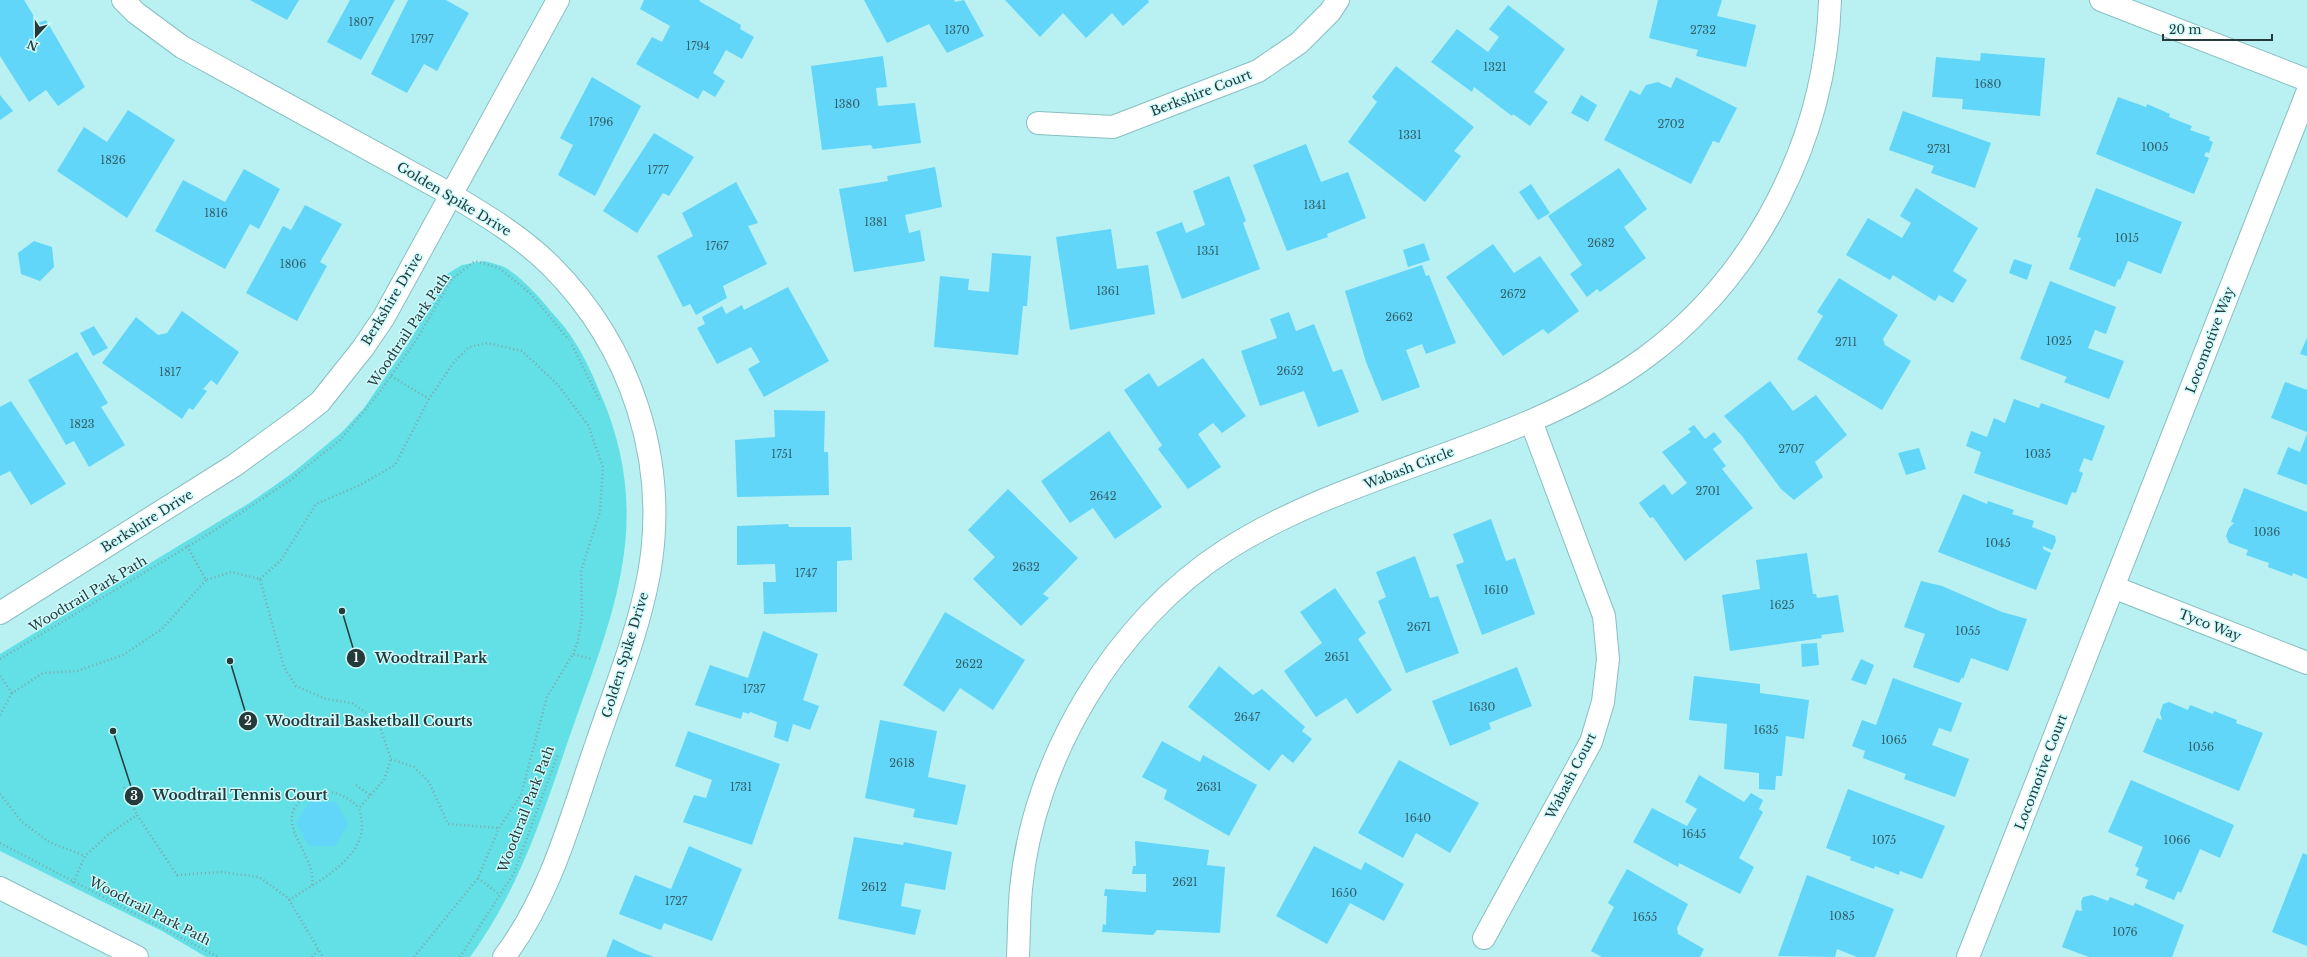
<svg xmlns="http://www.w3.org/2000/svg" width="2307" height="957" font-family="'Libre Baskerville',serif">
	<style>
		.green { fill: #63e0e6 }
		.building { fill: #61d6f8 }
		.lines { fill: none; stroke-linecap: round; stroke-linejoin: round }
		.minor-casing { stroke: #89bfc1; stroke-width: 24 }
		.path { stroke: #7ea8a9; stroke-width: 2.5; stroke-dasharray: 1 3; stroke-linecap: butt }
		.minor { stroke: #fff; stroke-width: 22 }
		.labels { text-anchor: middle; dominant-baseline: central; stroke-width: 3; stroke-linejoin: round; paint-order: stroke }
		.number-label { font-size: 11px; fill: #33616a }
		.street-label { font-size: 13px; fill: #243a3b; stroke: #cffbfc }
		.leader { fill: none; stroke: #243a3b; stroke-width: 1.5 }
		.callout-dot { fill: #243a3b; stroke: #cffbfc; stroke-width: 1.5 }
		.mark-label { font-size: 12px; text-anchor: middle; font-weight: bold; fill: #fff }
		.callout-label { font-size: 14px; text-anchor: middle; font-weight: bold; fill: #243a3b; stroke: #cffbfc; stroke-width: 3; stroke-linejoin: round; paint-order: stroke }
	</style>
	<rect width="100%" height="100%" fill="#b9f0f2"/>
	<path class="green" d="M484 261C492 263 502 265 509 270 527 282 542 301 556 317 577 340 589 366 601 395 657 525 610 620 567 744 541 820 518 891 470 957H206L162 931 0 851V654L251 502 291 474 342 432 364 408 410 341 447 274 462 265Z"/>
	<g class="building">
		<path d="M0 0H24L38 23 46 20 85 87 58 106 46 90 29 102 0 56Z"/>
		<path d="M250 0H299L287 20Z"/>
		<path d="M350 0H395L361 60 327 42Z"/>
		<path d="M408 0H446L469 13 437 71 424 64 407 93 371 74Z"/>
		<path d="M644 0H700L699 1 741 25 740 29 754 37 742 59 726 50 713 73 725 81 715 97 703 90 698 99 636 64 652 37 662 42 670 26 640 9Z"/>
		<path d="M864 0H954L955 2 964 0 984 36 947 53 929 24 887 43Z"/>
		<path d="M1005 0H1148L1149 2 1123 26 1112 13 1086 38 1063 13 1040 37Z"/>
		<path d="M1658 0H1722L1717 16 1756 25 1746 67 1696 56 1698 50 1649 38Z"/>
		<path d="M1508 5 1565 49 1534 92 1548 102 1530 126 1513 114 1512 116 1474 87 1472 92 1431 62 1457 29 1488 52 1499 37 1489 29Z"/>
		<path d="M1981 53 2045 58 2040 116 1962 109 1963 99 1932 97 1936 57 1980 61Z"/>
		<path d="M883 56 887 87 876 88 878 106 915 103 921 143 873 149 871 145 822 150 811 66Z"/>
		<path d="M1396 66 1474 127 1454 151 1461 156 1425 202 1348 142 1377 102 1372 97Z"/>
		<path d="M592 77 641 106 595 196 558 175 573 145 560 138Z"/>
		<path d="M1676 77 1737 108 1719 143 1713 141 1691 184 1604 140 1630 90 1640 95 1646 85 1658 82 1671 88Z"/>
		<path d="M0 95 13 111 0 120Z"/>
		<path d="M1581 95 1597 105 1588 122 1571 113Z"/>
		<path d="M2118 97 2146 107 2147 104 2170 114 2169 117 2192 126 2190 130 2210 137 2209 140 2213 142 2209 153 2206 152 2204 156 2209 158 2194 194 2096 154Z"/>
		<path d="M128 110 175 140 127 218 57 171 84 127 107 142Z"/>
		<path d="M1903 111 1991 143 1975 188 1931 173 1934 166 1889 150Z"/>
		<path d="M654 133 694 157 669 196 663 193 637 233 603 211Z"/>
		<path d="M1306 144 1321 182 1348 172 1366 218 1327 234 1328 237 1287 251 1253 165Z"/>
		<path d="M935 167 942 207 905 215 909 233 920 230 925 261 854 272 839 189 888 181 887 176Z"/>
		<path d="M1619 168 1647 209 1624 227 1646 258 1600 292 1597 289 1587 297 1570 274 1582 265 1548 216Z"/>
		<path d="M244 169 280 189 259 229 250 224 225 269 155 231 183 180 225 202Z"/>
		<path d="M1229 176 1246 221 1243 223 1260 269 1182 299 1156 232 1182 222 1186 233 1205 225 1193 191Z"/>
		<path d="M736 182 758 223 748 226 767 264 723 286 727 298 696 315 690 304 683 307 657 256 693 236 682 213Z"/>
		<path d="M1531 184 1550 213 1538 220 1519 192Z"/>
		<path d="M1916 188 1978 228 1953 271 1967 280 1953 303 1939 295 1935 301 1893 275 1890 280 1846 255 1868 218 1902 238 1911 223 1900 216Z"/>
		<path d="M2096 188 2182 222 2161 274 2128 261 2120 280 2118 279 2115 287 2069 269 2081 238 2077 237Z"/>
		<path d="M305 205 342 224 320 262 327 266 297 321 246 293 283 226 291 230Z"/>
		<path d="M1111 229 1117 269 1148 265 1155 314 1070 330 1056 237Z"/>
		<path d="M34 241 52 247 54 267 40 281 21 274 18 253Z"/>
		<path d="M1424 243 1430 260 1408 267 1403 250Z"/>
		<path d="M1493 244 1514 273 1540 256 1579 311 1548 334 1543 329 1503 356 1446 277Z"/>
		<path d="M992 253 1031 256 1027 306H1023L1018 355 934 347 940 276 969 279 968 290 989 292Z"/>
		<path d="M2014 259 2032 265 2027 280 2009 273Z"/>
		<path d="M1422 265 1426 276 1429 275 1456 343 1426 354 1422 344 1406 350 1420 387 1382 401 1366 362 1345 291Z"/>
		<path d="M1839 278 1898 315 1883 339 1885 345 1911 361 1882 410 1797 359 1823 316 1817 312Z"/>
		<path d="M2050 281 2116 307 2106 334 2095 330 2088 348 2124 361 2109 399 2064 382 2067 377 2020 359Z"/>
		<path d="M788 287 829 361 764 397 748 369 760 362 751 347 717 364 697 328 705 324 702 317 722 306 726 314 742 305 744 310Z"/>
		<path d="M182 311 239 352 217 385 211 380 203 389 207 391 193 410 189 408 182 419 102 363 136 317 158 335 167 333Z"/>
		<path d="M1289 312 1296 331 1314 324 1333 372 1342 369 1359 412 1318 427 1304 391 1260 406 1241 351 1277 338 1270 319Z"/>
		<path d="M94 326 108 348 93 356 80 333Z"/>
		<path d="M2307 338V356L2300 354Z"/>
		<path d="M77 352 108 403 101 407 125 445 89 467 74 441 66 445 28 380Z"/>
		<path d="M1203 358 1246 416 1222 433 1213 423 1198 434 1221 467 1188 489 1158 449 1162 445 1124 390 1149 373 1158 387Z"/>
		<path d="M1770 381 1793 411 1816 395 1847 435 1815 462 1823 477 1794 500 1781 489 1742 436 1724 416Z"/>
		<path d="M2285 382 2307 390V432L2271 418Z"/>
		<path d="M2014 399 2039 408 2041 403 2105 426 2092 461 2084 458 2079 471 2083 473 2076 493 2072 492 2067 505 1974 473 1981 452 1966 446 1971 431 1987 437 1994 418 2005 423Z"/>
		<path d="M11 401 66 484 31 505 10 471 0 476V407Z"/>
		<path d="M774 410 825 411 824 452H828L829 495 737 497 735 440 775 437Z"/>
		<path d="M1694 425 1705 439 1714 432 1722 442 1713 449 1726 466 1722 469 1753 508 1685 561 1653 517 1650 518 1639 503 1664 484 1672 495 1687 483 1662 452 1691 432 1688 429Z"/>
		<path d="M1109 431 1162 507 1115 539 1093 508 1070 523 1041 481Z"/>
		<path d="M2307 434V485L2277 474 2288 447 2300 452Z"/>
		<path d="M1919 448 1926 469 1906 475 1898 453Z"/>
		<path d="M2244 488 2307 512V579L2293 573 2292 576 2268 567 2269 563 2246 555 2248 550 2229 543 2226 536 2229 528 2234 523 2231 522Z"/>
		<path d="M1008 489 1078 558 1043 594 1049 598 1021 626 973 579 995 557 968 530Z"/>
		<path d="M1963 494 1987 504 1988 501 2014 510 2012 514 2034 521 2032 527 2055 536 2056 541 2052 550 2043 546V549L2051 553 2036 590 1938 552Z"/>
		<path d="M1491 519 1506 561 1515 558 1535 614 1482 635 1456 565 1464 562 1453 534Z"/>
		<path d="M788 524 789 527H851L852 560 837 561V612L764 614 763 582H776L775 564 737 565V526Z"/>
		<path d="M1807 553 1813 594H1816L1817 598 1838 595 1844 632 1821 635 1822 638 1730 651 1722 595 1760 589 1756 560Z"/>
		<path d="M1415 556 1430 598 1438 596 1459 653 1406 673 1378 601 1386 597 1376 572Z"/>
		<path d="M1921 581 1942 586 2002 612 2027 619 2008 671 1971 658 1963 679 1962 677 1959 683 1913 667 1925 634 1904 627Z"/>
		<path d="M1335 588 1366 633 1358 639 1392 690 1357 714 1346 698 1316 717 1284 671 1322 643 1300 612Z"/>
		<path d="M945 612 1025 660 993 710 960 688 944 712 903 685Z"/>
		<path d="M763 631 818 654 803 700 819 706 810 730 793 724 788 742 774 737 777 722 750 712 749 714 743 712 741 719 695 705 710 665 748 678Z"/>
		<path d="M1817 643 1819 665 1802 667 1801 644Z"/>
		<path d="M1861 659 1874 665 1866 685 1851 680Z"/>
		<path d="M1219 666 1253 695 1262 689 1305 727 1302 731 1312 739 1293 763 1282 754 1269 771 1188 707Z"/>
		<path d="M1517 667 1532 706 1489 723 1491 729 1450 746 1432 701Z"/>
		<path d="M1694 676 1760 684V693L1809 700 1804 739 1786 736 1782 776H1776L1775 790 1759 789V773L1724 769 1727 724 1689 720Z"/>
		<path d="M1893 678 1962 703 1951 732 1939 728 1932 745 1969 759 1955 797 1904 779 1906 774 1863 758 1865 751 1852 746 1862 720 1876 725Z"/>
		<path d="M2169 702 2188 710 2190 705 2213 714 2214 711 2237 720 2236 723 2263 733 2239 791 2143 752 2157 718 2162 720 2160 713 2163 704Z"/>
		<path d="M880 720 937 731 928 777 966 785 957 825 913 817 915 809 865 798Z"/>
		<path d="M688 731 780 764 752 845 683 822 694 795 706 798 712 780 675 766Z"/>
		<path d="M1162 741 1200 762 1203 755 1257 785 1229 836 1164 799 1167 790 1142 777Z"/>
		<path d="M1399 760 1479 803 1450 853 1416 833 1403 858 1358 833Z"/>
		<path d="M1699 775 1744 802 1751 793 1763 800 1759 809 1763 812 1739 858 1754 867 1740 894 1679 863 1678 867 1633 842 1652 808 1687 826 1697 809 1685 802Z"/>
		<path d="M2131 780 2234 825 2220 858 2200 849 2181 893 2178 891 2174 900 2145 888 2148 880 2136 875 2139 868 2135 866 2143 847 2108 832Z"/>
		<path d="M1848 789 1945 826 1922 879 1900 871 1899 875 1875 866 1874 869 1850 860 1851 857 1826 848Z"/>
		<path d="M310 801 336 802 348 824 335 846H309L296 823Z"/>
		<path d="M854 837 903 845 904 842 909 843 952 852 945 890 905 883 901 906 921 910 915 935 838 919Z"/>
		<path d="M1135 841 1209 850 1207 865 1225 867 1220 933 1157 930 1153 935 1102 932 1103 924 1106 925 1107 896H1104L1105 889 1146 892V874H1132L1133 866H1136Z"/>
		<path d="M689 846 742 869 712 941 664 923 661 930 619 914 635 875 671 889Z"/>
		<path d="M1314 846 1361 870 1365 862 1404 884 1384 921 1350 903 1327 944 1276 916Z"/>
		<path d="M2303 853 2307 855V946L2272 932Z"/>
		<path d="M1627 869 1688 904 1677 928 1678 934 1704 949 1700 957H1602L1591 951 1614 907 1608 903Z"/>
		<path d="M1807 875 1894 909 1875 957H1857L1837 949 1835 957 1778 956Z"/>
		<path d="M2092 895 2108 901 2110 897 2133 906 2135 903 2184 925 2172 957H2089L2062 947 2076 910 2082 911 2081 902 2083 897Z"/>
		<path d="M613 939 640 952 654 957H606Z"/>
	</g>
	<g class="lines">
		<defs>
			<g id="minor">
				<path d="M123 0 136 13 182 47 452 195C487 216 522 237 551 266 632 347 669 462 649 574 638 633 615 689 596 745 571 817 551 895 504 957"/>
				<path d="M2101 0 2307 80"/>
				<path d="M1038 123 1113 127 1258 71 1299 43 1330 12 1338 0"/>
				<path d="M2113 587 2307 663"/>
				<path d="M0 613 235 465 297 420 320 402 363 348 384 317 558 0"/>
				<path d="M0 888 137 957"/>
				<path d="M1484 938 1591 742 1603 702 1608 659 1604 616 1531 421"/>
				<path d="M1018 957C1019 934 1019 911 1021 889 1033 759 1115 621 1226 550 1318 491 1432 464 1533 420 1572 403 1611 383 1646 357 1757 275 1826 138 1830 0"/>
				<path d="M1968 957 2307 93"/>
			</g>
		</defs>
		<use href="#minor" class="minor-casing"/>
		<g class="path">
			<path d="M572 345 600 401"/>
			<path d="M391 376 429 399"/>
			<path d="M187 546 206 580 231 572 260 579 284 667 296 686 326 699 352 703 378 721 391 759"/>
			<path d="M260 579 281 560 316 504 360 485 395 465 429 399 454 362 469 347 487 343 522 351 558 385 588 425 603 467 600 512 581 571 582 616 578 641 573 654"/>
			<path d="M0 659 212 532 289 481 340 440 379 393 417 339 452 279 475 261 499 268 530 293 569 340"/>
			<path d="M0 676 12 693 43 673 77 671 123 655 162 629 206 580"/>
			<path d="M0 715 12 693"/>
			<path d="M391 759 414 767 429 782 448 824 500 828"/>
			<path d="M356 785 370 795"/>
			<path d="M124 787 137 815"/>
			<path d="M0 794 22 822 49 842 85 856"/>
			<path d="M0 843 218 957"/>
			<path d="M478 878 500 895"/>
			<path d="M73 883 85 856 109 834 137 815 177 875 221 872 259 877 288 898 323 957"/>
			<path d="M312 885C318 856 270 821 304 799 311 794 320 791 330 792 342 794 350 799 359 808"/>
			<path d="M289 900C314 884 362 860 362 826 362 820 360 814 359 808L384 780 391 759"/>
			<path d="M312 957 318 950"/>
			<path d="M414 957 478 878 499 828 521 795 547 697 573 654 592 659"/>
			<path d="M460 957 514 873 558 754"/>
		</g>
		<use href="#minor" class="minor"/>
	</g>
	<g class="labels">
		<g class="number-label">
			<text x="361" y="22">1807</text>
			<text x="957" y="30">1370</text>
			<text x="1703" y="30">2732</text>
			<text x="422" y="39">1797</text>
			<text x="698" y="46">1794</text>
			<text x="1495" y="67">1321</text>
			<text x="1988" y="84">1680</text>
			<text x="847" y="104">1380</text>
			<text x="601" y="122">1796</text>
			<text x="1671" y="124">2702</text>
			<text x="1410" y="135">1331</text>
			<text x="2155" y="147">1005</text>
			<text x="1939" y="149">2731</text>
			<text x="113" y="160">1826</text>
			<text x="658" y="170">1777</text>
			<text x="1315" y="205">1341</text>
			<text x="216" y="213">1816</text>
			<text x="876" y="222">1381</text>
			<text x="2127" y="238">1015</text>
			<text x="1601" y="243">2682</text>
			<text x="717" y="246">1767</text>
			<text x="1208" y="251">1351</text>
			<text x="293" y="264">1806</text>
			<text x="1108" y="291">1361</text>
			<text x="1513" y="294">2672</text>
			<text x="1399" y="317">2662</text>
			<text x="2059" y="341">1025</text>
			<text x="1846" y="342">2711</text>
			<text x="1290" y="371">2652</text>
			<text x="170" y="372">1817</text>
			<text x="82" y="424">1823</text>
			<text x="1791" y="449">2707</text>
			<text x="782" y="454">1751</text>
			<text x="2038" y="454">1035</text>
			<text x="1708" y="491">2701</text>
			<text x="1103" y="496">2642</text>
			<text x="2267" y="532">1036</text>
			<text x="1998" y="543">1045</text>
			<text x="1026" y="567">2632</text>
			<text x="806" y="573">1747</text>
			<text x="1496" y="590">1610</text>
			<text x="1782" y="605">1625</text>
			<text x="1419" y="627">2671</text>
			<text x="1968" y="631">1055</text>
			<text x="1337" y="657">2651</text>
			<text x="969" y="664">2622</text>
			<text x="754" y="689">1737</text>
			<text x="1482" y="707">1630</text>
			<text x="1247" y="717">2647</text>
			<text x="1766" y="730">1635</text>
			<text x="1894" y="740">1065</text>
			<text x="2201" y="747">1056</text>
			<text x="902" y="763">2618</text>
			<text x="741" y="787">1731</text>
			<text x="1209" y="787">2631</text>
			<text x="1418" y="818">1640</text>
			<text x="1694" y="834">1645</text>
			<text x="1884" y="840">1075</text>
			<text x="2177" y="840">1066</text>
			<text x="1185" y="882">2621</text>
			<text x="874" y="887">2612</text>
			<text x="1344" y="893">1650</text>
			<text x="676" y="901">1727</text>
			<text x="1842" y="916">1085</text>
			<text x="1645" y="917">1655</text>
			<text x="2125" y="932">1076</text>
		</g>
		<g class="street-label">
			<text transform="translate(1201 93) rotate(-21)">Berkshire Court</text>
			<text transform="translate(454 199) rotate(31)">Golden Spike Drive</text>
			<text transform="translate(392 299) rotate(-59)">Berkshire Drive</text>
			<text transform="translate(409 330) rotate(-56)">Woodtrail Park Path</text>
			<text transform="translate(2210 340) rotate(-69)">Locomotive Way</text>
			<text transform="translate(1409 468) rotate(-21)">Wabash Circle</text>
			<text transform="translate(147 521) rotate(-32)">Berkshire Drive</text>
			<text transform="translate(88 594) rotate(-31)">Woodtrail Park Path</text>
			<text transform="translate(2210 625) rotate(21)">Tyco Way</text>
			<text transform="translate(625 655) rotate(-73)">Golden Spike Drive</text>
			<text transform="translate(2041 772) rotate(-69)">Locomotive Court</text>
			<text transform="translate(1571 776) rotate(-63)">Wabash Court</text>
			<text transform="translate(526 809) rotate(-69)">Woodtrail Park Path</text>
			<text transform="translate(150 911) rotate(27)">Woodtrail Park Path</text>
		</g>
	</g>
	<path class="leader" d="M342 611L356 658M230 661L248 721M113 731L134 796"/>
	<g class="callout-dot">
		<circle cx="342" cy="611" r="4"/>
		<circle cx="230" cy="661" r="4"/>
		<circle cx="113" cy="731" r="4"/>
		<circle cx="356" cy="658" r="10"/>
		<circle cx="248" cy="721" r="10"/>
		<circle cx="134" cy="796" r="10"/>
	</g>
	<g class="mark-label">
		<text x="356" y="662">1</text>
		<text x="248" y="725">2</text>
		<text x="134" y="800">3</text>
	</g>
	<g class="callout-label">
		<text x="431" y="663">Woodtrail Park</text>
		<text x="369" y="726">Woodtrail Basketball Courts</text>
		<text x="240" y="800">Woodtrail Tennis Court</text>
	</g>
	<g transform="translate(36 36) rotate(201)" stroke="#cffbfc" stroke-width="3" paint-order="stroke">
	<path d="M0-3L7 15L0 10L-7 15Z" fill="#243a3b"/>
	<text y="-6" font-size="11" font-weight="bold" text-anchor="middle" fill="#243a3b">N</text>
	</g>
	<path d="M2163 34v6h109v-6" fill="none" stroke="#243a3b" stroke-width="2"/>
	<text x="2169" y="34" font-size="12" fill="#243a3b" stroke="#cffbfc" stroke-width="3" paint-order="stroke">20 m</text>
</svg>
